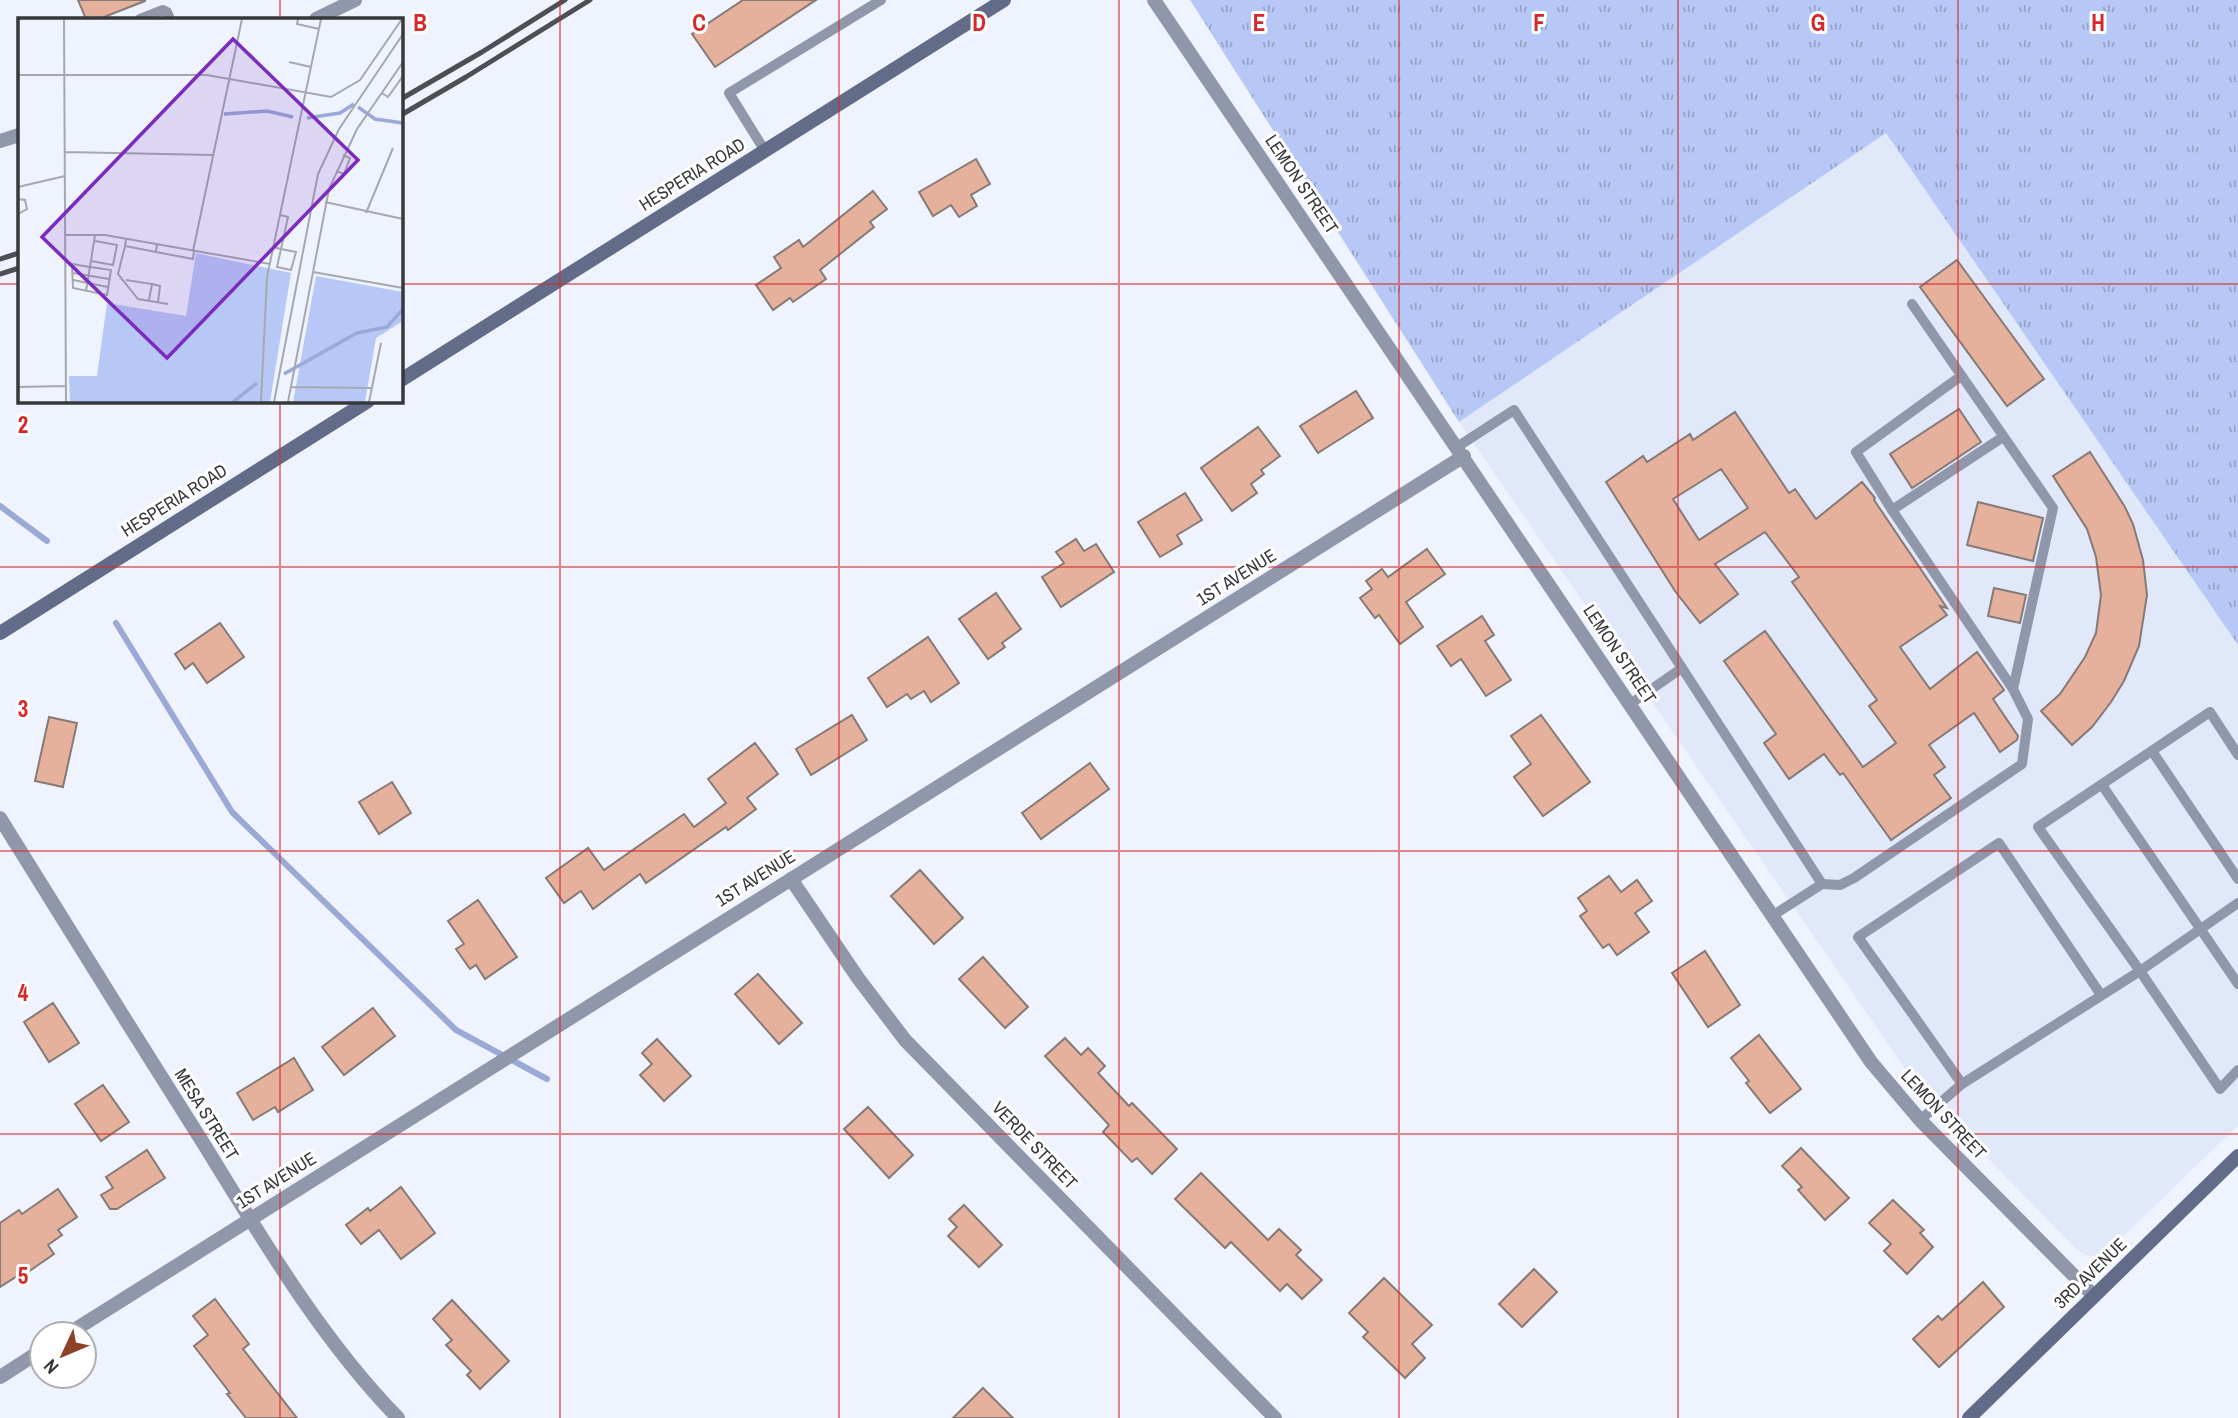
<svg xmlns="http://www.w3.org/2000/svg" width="2238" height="1418" font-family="'Archivo Narrow',sans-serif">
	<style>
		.built { fill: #e1e8fa }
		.grass { fill: url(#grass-tufts) }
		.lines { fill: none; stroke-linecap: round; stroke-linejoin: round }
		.stream { stroke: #9aa9d5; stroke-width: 6 }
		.building { fill: #e5b19d; stroke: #867a76; stroke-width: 2; fill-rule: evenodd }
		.lane { stroke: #9097ab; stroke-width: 10 }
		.street { stroke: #9097ab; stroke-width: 14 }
		.secondary { stroke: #626c88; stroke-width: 14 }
		.rail { stroke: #4d4f54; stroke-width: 5 }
		.grid { fill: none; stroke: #d62828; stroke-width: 2; stroke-opacity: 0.55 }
		.labels { text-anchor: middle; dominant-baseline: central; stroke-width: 6; stroke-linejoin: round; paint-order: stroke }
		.street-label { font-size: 18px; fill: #37383c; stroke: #fff }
		.inset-river { fill: none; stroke: #9aa9d5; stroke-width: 3.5 }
		.inset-road { fill: none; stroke: #a5a8b0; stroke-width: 2 }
		.view { fill: #7b2cbf; fill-opacity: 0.15; stroke: #7b2cbf; stroke-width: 3.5 }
		.inset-edge { fill: none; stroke: #37383c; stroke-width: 3.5 }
		.grid-label { font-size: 23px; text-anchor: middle; font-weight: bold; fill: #d62828; stroke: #fff; stroke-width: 6; stroke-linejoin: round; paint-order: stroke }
	</style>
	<defs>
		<pattern id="grass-tufts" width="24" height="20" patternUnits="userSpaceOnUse" patternTransform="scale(1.75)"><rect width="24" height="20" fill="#b8c8f6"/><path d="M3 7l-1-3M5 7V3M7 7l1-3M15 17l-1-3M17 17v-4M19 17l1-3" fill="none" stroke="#96a3c8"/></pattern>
	</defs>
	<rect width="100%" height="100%" fill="#eff3fe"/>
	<path class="built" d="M1886 132 2238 645V1125L2103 1256H2088L2076 1249 1915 1083 1459 422Z"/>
	<path class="grass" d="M1190 0H2238V645L1886 133 1459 422Z"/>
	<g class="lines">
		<g class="stream">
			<path d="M0 506 47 541"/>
			<path d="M116 623 232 812 456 1030 547 1079"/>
		</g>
	</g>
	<g class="building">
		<path d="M78 0H145V1L99 19H86Z"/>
		<path d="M743 0H816L715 67 692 34Z"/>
		<path d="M976 159 990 184 971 195 977 206 959 217 951 205 933 216 919 192Z"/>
		<path d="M873 191 887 209 870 222 874 227 820 270 826 279 793 302 790 298 773 310 756 285 781 268 774 257 799 240 803 247Z"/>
		<path d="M1957 260 2044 379 2007 406 1920 287Z"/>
		<path d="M1356 391 1373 418 1318 453 1300 426Z"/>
		<path d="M1959 409 1981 442 1912 488 1890 454Z"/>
		<path d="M1735 412 1789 493 1795 489 1816 519 1862 482 1875 498 1874 500 1947 608 1940 606 1947 615 1900 647 1930 689 1977 652 2004 690 1993 699 2018 736 2017 740 2000 752 1974 713 1929 745 1945 767 1934 775 1951 798 1891 840 1843 773 1840 775 1824 754 1789 779 1764 743 1776 734 1724 661 1765 631 1863 767 1896 743 1869 706 1877 700 1792 582 1799 577 1765 532 1715 564 1738 594 1700 623 1675 591 1606 482 1643 456 1647 462 1690 434 1693 440ZM1721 469 1748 508 1699 540 1673 499Z"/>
		<path d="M1258 427 1280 456 1261 470 1264 474 1251 484 1257 493 1232 511 1201 468Z"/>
		<path d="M2090 452 2125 507 2133 524 2143 560 2147 595 2139 646 2124 681 2111 702 2092 727 2072 745 2041 711 2060 694 2085 657 2096 633 2101 595 2096 557 2087 529 2053 476Z"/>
		<path d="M1185 493 1202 520 1177 535 1182 544 1160 557 1138 522Z"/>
		<path d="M1978 502 2043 518 2033 561 1967 545Z"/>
		<path d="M1076 539 1084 551 1096 544 1114 572 1061 607 1042 577 1064 563 1056 552Z"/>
		<path d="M1427 549 1445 574 1406 602 1423 627 1400 644 1379 615 1375 618 1360 598 1372 589 1366 581 1382 569 1388 577Z"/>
		<path d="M1994 588 2026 595 2020 623 1988 616Z"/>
		<path d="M996 593 1021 629 1002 643 1005 647 988 659 959 619Z"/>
		<path d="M1482 616 1494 635 1485 641 1511 680 1486 696 1461 659 1451 666 1437 646Z"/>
		<path d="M220 623 244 657 207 683 193 663 185 669 175 654Z"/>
		<path d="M928 637 959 683 931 702 924 691 911 699 907 694 887 707 868 678Z"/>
		<path d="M852 715 867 740 811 775 796 749Z"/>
		<path d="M1541 715 1590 782 1543 816 1514 777 1531 764 1511 736Z"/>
		<path d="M49 717 77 723 63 787 35 781Z"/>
		<path d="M755 743 778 774 747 798 756 809 728 830 726 827 646 883 640 874 593 909 581 891 564 903 546 878 588 848 604 870 684 814 694 827 726 803 708 779Z"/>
		<path d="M1090 763 1109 789 1041 839 1022 813Z"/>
		<path d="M392 782 411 813 379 834 359 802Z"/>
		<path d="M920 870 963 918 934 944 891 896Z"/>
		<path d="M1609 876 1621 892 1637 880 1652 901 1635 913 1649 932 1617 955 1609 944 1603 948 1580 916 1587 911 1578 898Z"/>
		<path d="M478 900 517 957 485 979 476 965 470 969 456 949 464 944 448 921Z"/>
		<path d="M1705 951 1740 1005 1708 1027 1672 973Z"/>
		<path d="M983 957 1028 1007 1005 1028 959 979Z"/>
		<path d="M758 974 802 1023 779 1044 735 994Z"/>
		<path d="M53 1003 79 1043 49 1062 24 1022Z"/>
		<path d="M373 1008 395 1036 344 1075 322 1047Z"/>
		<path d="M1759 1035 1801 1089 1770 1113 1746 1083 1749 1081 1731 1058Z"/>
		<path d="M1065 1038 1081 1055 1088 1048 1105 1066 1098 1073 1129 1106 1132 1103 1177 1149 1152 1174 1137 1158 1132 1162 1103 1132 1109 1125 1045 1056Z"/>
		<path d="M657 1039 691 1076 664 1101 640 1075 652 1064 642 1053Z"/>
		<path d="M294 1058 313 1090 278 1112 275 1107 253 1120 237 1093Z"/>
		<path d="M103 1085 129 1122 101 1141 75 1104Z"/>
		<path d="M868 1107 913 1155 889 1178 844 1129Z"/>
		<path d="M1801 1148 1849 1198 1825 1220 1798 1190 1802 1187 1782 1166Z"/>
		<path d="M147 1150 165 1178 117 1209H110L101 1195 113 1188 106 1177Z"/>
		<path d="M1201 1173 1268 1240 1279 1229 1301 1250 1296 1255 1322 1280 1302 1299 1287 1284 1280 1291 1231 1242 1225 1248 1175 1199Z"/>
		<path d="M401 1187 435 1233 401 1259 379 1230 361 1244 346 1225 368 1208 370 1211Z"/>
		<path d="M58 1189 77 1217 58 1230 62 1235 48 1245 54 1254 28 1272 27 1270 0 1287V1223L19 1210 22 1214Z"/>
		<path d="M1893 1200 1924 1230 1920 1233 1933 1247 1907 1274 1884 1251 1891 1244 1869 1223Z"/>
		<path d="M964 1205 1002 1245 979 1267 948 1236 957 1227 949 1219Z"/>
		<path d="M1534 1269 1557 1292 1522 1327 1499 1304Z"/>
		<path d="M1384 1278 1432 1325 1412 1344 1425 1358 1405 1378 1363 1337 1368 1332 1349 1313Z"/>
		<path d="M1983 1282 2004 1307 1939 1367 1913 1339 1938 1316 1942 1320Z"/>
		<path d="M215 1299 249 1344 243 1349 297 1418H246L227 1394 230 1393 194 1346 208 1335 193 1316Z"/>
		<path d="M452 1300 509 1361 480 1389 467 1375 471 1371 446 1345 452 1340 433 1319Z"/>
		<path d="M983 1388 1013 1418H953Z"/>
	</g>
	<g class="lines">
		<g class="lane">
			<path d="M140 19 163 10 167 12 170 19"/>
			<path d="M765 151 729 93 881 0"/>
			<path d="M2003 437 1892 510 2013 689"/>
			<path d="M1457 447 1514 410 1682 668 1630 704"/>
			<path d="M1892 510 1856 452 1961 376"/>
			<path d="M1682 668 1822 884 1772 916"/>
			<path d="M2152 751 2238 879"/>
			<path d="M2238 755 2210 712 2038 827 2140 971 2220 1089 2238 1070"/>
			<path d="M2102 785 2238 984"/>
			<path d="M1822 884 1840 885 1854 878 2022 764 2028 719 2013 689 2053 508 1912 304"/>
			<path d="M1962 1084 1858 937 1999 843 2101 995"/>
			<path d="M1920 1120 1962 1084 2140 971 2238 903"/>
		</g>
		<g class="street">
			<path d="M1154 0 1871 1062 1920 1120 2094 1296"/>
			<path d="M316 19 355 0"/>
			<path d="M0 141 19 135"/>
			<path d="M0 818C68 928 136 1037 205 1146 263 1240 321 1339 398 1418"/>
			<path d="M791 879 858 978 905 1040 1275 1418"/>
			<path d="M68 1334 1464 456"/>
			<path d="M0 1377 42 1350"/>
		</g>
		<g class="secondary">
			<path d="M401 380 1004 0"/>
			<path d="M0 633 368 401"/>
			<path d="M1969 1418 2238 1156"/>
		</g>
		<g class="rail">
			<path d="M401 99 482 52 565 0"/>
			<path d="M401 115 466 77 590 0"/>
			<path d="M0 259 19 253"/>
			<path d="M0 274 19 268"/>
		</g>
	</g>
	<path class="grid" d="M280 0V19M560 0V1418M839 0V1418M1119 0V1418M1399 0V1418M1678 0V1418M1958 0V1418M0 284H19M401 284H2238M280 401V1418M0 567H2238M0 851H2238M0 1134H2238"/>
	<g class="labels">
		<g class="street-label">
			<text transform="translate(692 174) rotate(-32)">HESPERIA ROAD</text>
			<text transform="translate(1302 184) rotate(56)">LEMON STREET</text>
			<text transform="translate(174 500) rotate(-32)">HESPERIA ROAD</text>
			<text transform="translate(1236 577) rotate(-32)">1ST AVENUE</text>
			<text transform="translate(1620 654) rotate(56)">LEMON STREET</text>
			<text transform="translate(755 878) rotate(-32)">1ST AVENUE</text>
			<text transform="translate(207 1114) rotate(58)">MESA STREET</text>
			<text transform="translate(1944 1114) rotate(47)">LEMON STREET</text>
			<text transform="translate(1035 1145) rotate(46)">VERDE STREET</text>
			<text transform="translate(276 1180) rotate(-32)">1ST AVENUE</text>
			<text transform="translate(2090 1273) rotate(-44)">3RD AVENUE</text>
		</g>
	</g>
	<g transform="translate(18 18)">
		<rect width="385" height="385" fill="#eff3fe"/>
		<path d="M178 235 273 255 252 384H52L51 358H79L89 285 168 298ZM298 258 385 274V303L358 320 347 384H275Z" fill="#b8c8f6"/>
		<path class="inset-river" d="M340 89 357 101 385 105M206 96 249 93 275 99M289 100 322 95 336 86M266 356 339 315 369 309 385 291M215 384 239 365"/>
		<path class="inset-road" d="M46 1 48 384M280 1 279 6 301 11M271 44 293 49M0 57H189L313 79 342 62 384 1M364 75 370 79 385 58M47 134 195 137M318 153 326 156 332 140 325 137M0 169 47 158M0 181 7 182 9 191 0 196M307 184 385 201M348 195 375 130M47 217H87L252 246M108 221 107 228 138 234M139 226 138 234 175 241 176 233M107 228 100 256 120 281 150 286M255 229 263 231 270 199 262 197M263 231 278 234 273 252 259 249ZM175 233 224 1M73 243 95 247 99 227 77 223M295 254 385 270M55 255 91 261M55 262 90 269M108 262 134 266 131 282M134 266 142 268 140 284M68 273 72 249 93 252 89 277 55 270 54 246 72 249 77 217M0 369 48 368M273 369 354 370M243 384 249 259 303 1M256 384 300 156 321 111 385 16M270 384 311 171 339 111 385 44M351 384 363 325"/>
		<path class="view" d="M215 21 340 142 149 340 24 219Z"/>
		<rect width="385" height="385" class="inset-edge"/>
	</g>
	<g class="grid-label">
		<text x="420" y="31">B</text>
		<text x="699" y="31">C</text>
		<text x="979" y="31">D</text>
		<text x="1259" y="31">E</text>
		<text x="1539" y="31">F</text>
		<text x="1818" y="31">G</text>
		<text x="2098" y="31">H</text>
		<text x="23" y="433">2</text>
		<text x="23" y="717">3</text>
		<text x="23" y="1001">4</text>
		<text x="23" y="1284">5</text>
	</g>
	<g transform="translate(63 1355) rotate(226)"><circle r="33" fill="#ffffff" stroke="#afafb1" stroke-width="2"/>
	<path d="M0-5L12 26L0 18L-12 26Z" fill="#8b4225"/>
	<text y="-10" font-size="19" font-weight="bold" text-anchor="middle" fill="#37383c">N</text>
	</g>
</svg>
